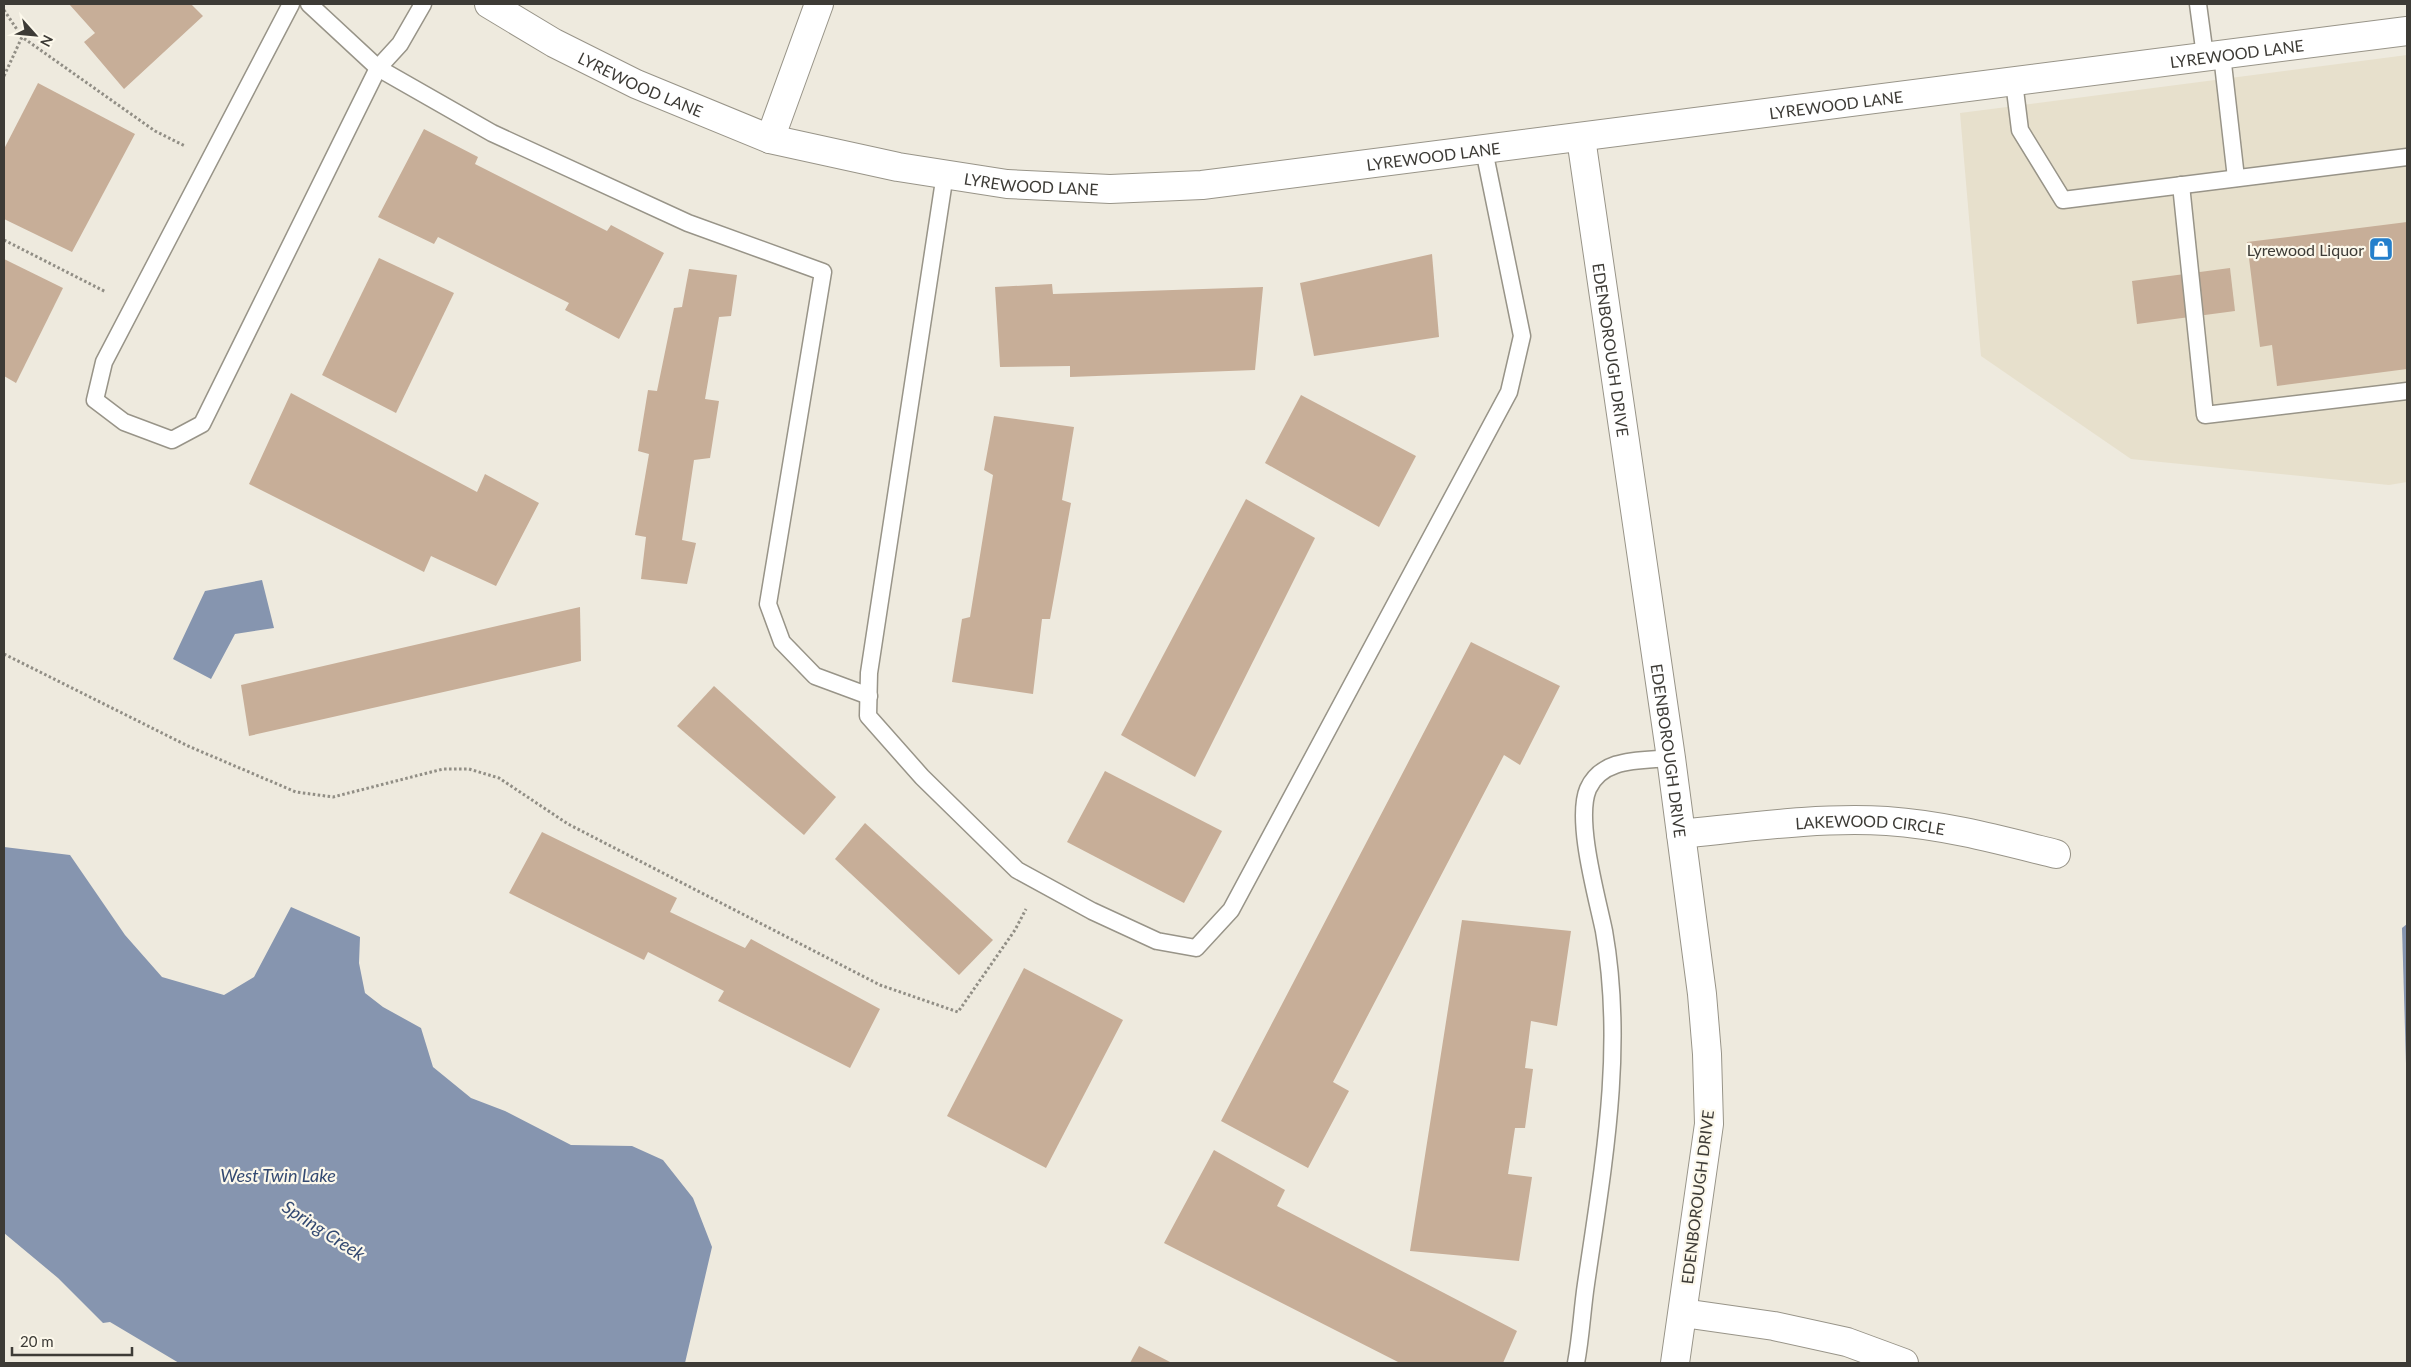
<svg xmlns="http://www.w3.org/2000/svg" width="2411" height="1367" font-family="Lato,sans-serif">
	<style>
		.built { fill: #e7e0cc }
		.water { fill: #8695af }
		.building { fill: #c7ae98 }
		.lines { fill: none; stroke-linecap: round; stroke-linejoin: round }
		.lane-casing { stroke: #989488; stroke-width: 19 }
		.street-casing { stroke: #989488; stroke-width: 30 }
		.secondary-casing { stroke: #989488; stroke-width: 30 }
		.path { stroke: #918e85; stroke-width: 3; stroke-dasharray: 2.5 2.5; stroke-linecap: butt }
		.lane { stroke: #fff; stroke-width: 16 }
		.street { stroke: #fff; stroke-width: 28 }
		.secondary { stroke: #fff; stroke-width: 28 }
		.labels { text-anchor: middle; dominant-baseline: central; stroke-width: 4.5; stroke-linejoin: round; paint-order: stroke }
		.street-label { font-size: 16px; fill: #3d3b36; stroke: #fcf8eb }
		.poi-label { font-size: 16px; fill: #3d3b36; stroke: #fcf8eb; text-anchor: end }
		.water-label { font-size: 18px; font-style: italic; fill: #334971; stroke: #fcf8eb }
	</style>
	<rect width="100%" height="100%" fill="#eeeade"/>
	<path class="built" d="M2407 55V482L2389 485 2131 459 1981 356 1960 113Z"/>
	<g class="water">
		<path d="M262 580 274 628 235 634 211 679 173 659 205 591Z"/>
		<path d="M4 847 70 855 125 935 162 977 224 995 254 977 291 907 360 937 359 963 365 993 383 1007 421 1028 433 1067 471 1098 505 1111 571 1145 632 1146 663 1160 693 1198 712 1247 685 1363H179L110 1322 103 1323 58 1278 4 1233Z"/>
		<path d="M2407 924V1097L2402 928Z"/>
	</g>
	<g class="building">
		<path d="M69 4H191L203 16 124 89 84 42 95 33Z"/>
		<path d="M38 83 135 134 72 252 4 219V149Z"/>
		<path d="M424 129 478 157 475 164 607 231 611 225 664 253 619 339 565 310 569 303 438 237 434 244 378 217Z"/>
		<path d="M2407 222V369L2277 386 2272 345 2260 347 2247 242Z"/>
		<path d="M1432 254 1439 337 1314 356 1300 283Z"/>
		<path d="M379 258 454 293 396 413 322 375Z"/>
		<path d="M4 259 63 288 16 383 4 376Z"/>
		<path d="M2230 268 2235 311 2137 324 2132 281Z"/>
		<path d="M689 269 737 275 731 316 719 317 705 399 719 401 710 458 694 460 682 540 696 543 687 584 641 579 646 537 635 535 649 454 638 451 648 390 657 391 674 308 682 307Z"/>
		<path d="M1052 284 1053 294 1263 287 1255 370 1070 377V366L1000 367 995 287Z"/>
		<path d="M291 393 477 492 485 474 539 503 496 586 431 556 424 572 249 484Z"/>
		<path d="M1301 395 1416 456 1379 527 1265 463Z"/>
		<path d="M994 416 1074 427 1062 500 1071 503 1050 619H1042L1033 694 952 682 962 619 970 617 993 475 984 470Z"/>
		<path d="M1246 499 1315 538 1195 777 1121 735Z"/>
		<path d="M580 607 581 661 249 736 241 685Z"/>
		<path d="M1471 642 1560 686 1520 765 1504 755 1333 1082 1349 1091 1308 1168 1221 1121Z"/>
		<path d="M714 686 836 797 804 835 677 726Z"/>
		<path d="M1105 771 1222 831 1184 903 1067 842Z"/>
		<path d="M865 823 993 940 959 975 835 859Z"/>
		<path d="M542 832 677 898 670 912 745 948 751 939 880 1009 850 1068 718 1001 724 991 648 952 644 960 509 893Z"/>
		<path d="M1462 920 1571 931 1557 1026 1531 1021 1525 1068 1533 1069 1525 1128H1515L1508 1174 1532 1177 1519 1261 1410 1251Z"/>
		<path d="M1024 968 1123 1020 1046 1168 947 1116Z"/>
		<path d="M1214 1150 1285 1190 1277 1206 1517 1331 1503 1363H1400L1164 1243Z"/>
		<path d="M1139 1346 1172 1363H1130Z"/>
	</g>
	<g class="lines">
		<defs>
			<g id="lane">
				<path d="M291 4 104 362 95 400 124 422 172 440 202 424 378 68 400 44 423 4"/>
				<path d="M309 4 378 68 492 133 688 223 823 272 768 604 782 642 815 676 869 696"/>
				<path d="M2198 4 2205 56"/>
				<path d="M2222 55 2236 178"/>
				<path d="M2014 82 2020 130 2063 200 2407 157"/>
				<path d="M945 174 869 673 868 716 922 777 1017 870 1092 911 1157 941 1196 948 1231 910 1509 392 1522 336 1484 150"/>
				<path d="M2181 185 2205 415 2407 391"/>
				<path d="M1576 1363C1581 1337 1582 1311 1586 1284 1603 1167 1625 1050 1604 931 1597 897 1575 820 1588 789 1602 757 1641 761 1671 758"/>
			</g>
			<g id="street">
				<path id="s1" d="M1581 138 1671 758 1702 994 1707 1054 1709 1124 1675 1363"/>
				<path d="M770 139 819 4"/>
				<path id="s2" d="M1681 834C1750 827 1818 817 1887 821 1945 825 2000 840 2056 854"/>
				<path d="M1683 1313 1774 1326 1847 1342 1904 1363"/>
			</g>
			<g id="secondary">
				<path id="s3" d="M489 4 554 43 636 84 770 139 898 167 1007 184 1110 189 1202 185 2407 31"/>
			</g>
		</defs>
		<use href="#lane" class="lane-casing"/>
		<use href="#street" class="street-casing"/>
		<use href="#secondary" class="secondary-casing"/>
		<g class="path">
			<path d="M4 10 22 37 155 131 185 146"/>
			<path d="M4 76 22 37"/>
			<path d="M4 240 106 292"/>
			<path d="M4 654 188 746 296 792 333 797 443 769H469L499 778 568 824 880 985 958 1012 1015 930 1026 909"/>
		</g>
		<use href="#lane" class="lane"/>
		<use href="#street" class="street"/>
		<use href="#secondary" class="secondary"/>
	</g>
	<defs>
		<symbol id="shop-square" viewBox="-11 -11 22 22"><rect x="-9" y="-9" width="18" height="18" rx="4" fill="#247fcc" stroke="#fcf8eb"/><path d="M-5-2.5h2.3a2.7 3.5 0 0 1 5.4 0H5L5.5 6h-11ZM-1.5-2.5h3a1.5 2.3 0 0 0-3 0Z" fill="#fff"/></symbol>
	</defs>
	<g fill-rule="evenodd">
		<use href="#shop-square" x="2367" y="235" width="28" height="28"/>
	</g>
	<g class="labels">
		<g class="street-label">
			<text stroke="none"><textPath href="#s3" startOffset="1792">LYREWOOD LANE</textPath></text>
			<text stroke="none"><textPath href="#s3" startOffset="172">LYREWOOD LANE</textPath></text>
			<text stroke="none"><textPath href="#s3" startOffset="1388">LYREWOOD LANE</textPath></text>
			<text stroke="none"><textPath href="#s3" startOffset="982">LYREWOOD LANE</textPath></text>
			<text stroke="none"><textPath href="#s3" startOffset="578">LYREWOOD LANE</textPath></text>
			<text stroke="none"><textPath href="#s1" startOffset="214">EDENBOROUGH DRIVE</textPath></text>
			<text stroke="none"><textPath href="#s1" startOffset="619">EDENBOROUGH DRIVE</textPath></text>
			<text stroke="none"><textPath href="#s2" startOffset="190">LAKEWOOD CIRCLE</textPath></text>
			<text transform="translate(1697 1197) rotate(-83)">EDENBOROUGH DRIVE</text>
		</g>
		<g class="poi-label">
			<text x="2364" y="249">Lyrewood Liquor</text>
		</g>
		<g class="water-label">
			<text x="278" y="1175">West Twin Lake</text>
			<text transform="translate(324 1230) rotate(33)">Spring Creek</text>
		</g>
	</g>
	<rect width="2411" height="1367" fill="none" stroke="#3d3b36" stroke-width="10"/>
	<g transform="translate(35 35) rotate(117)" stroke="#fcf8eb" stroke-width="4" paint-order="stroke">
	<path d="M0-4L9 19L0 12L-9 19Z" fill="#3d3b36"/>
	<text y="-8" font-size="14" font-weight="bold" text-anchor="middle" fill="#3d3b36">N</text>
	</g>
	<path d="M12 1347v8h120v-8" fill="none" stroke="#3d3b36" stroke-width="2.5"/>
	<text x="20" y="1347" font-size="15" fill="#3d3b36" stroke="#fcf8eb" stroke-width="4" paint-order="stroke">20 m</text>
</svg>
